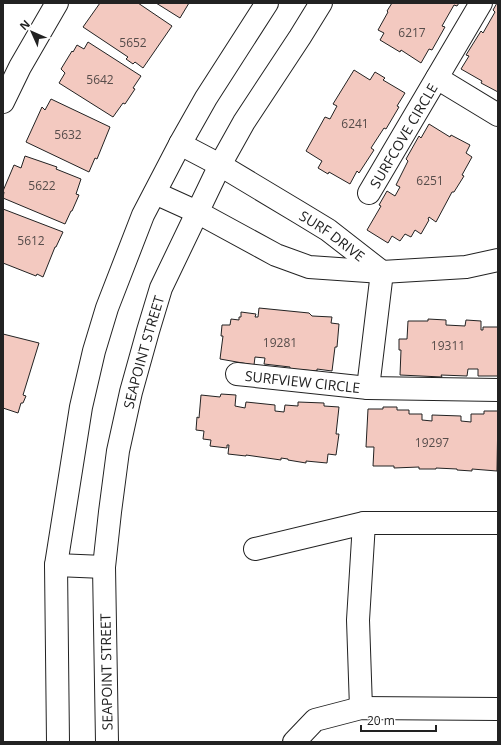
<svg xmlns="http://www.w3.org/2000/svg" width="501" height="745" font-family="'Open Sans',sans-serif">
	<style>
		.building { fill: #f3c9c0; stroke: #222 }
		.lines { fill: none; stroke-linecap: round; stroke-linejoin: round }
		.minor-casing { stroke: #222; stroke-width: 24 }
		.major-casing { stroke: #222; stroke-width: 24 }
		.minor { stroke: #fff; stroke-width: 22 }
		.major { stroke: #fff; stroke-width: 22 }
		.labels { text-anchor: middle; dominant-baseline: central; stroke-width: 3; stroke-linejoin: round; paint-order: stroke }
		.number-label { font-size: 12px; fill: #564c4a }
		.street-label { font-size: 14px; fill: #222; stroke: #fff }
	</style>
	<rect width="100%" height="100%" fill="#fff"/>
	<g class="building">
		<path d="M100 3H138L172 26 143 68 135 62 133 64 126 59 128 57 83 27Z"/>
		<path d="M156 3H189L180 18Z"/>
		<path d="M392 3H459L457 6 454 5 442 26 445 27 432 50 429 49 421 63 401 50 400 52 380 40 384 33 378 30 388 12 387 11Z"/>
		<path d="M497 3H498V92L481 83 482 81 461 69 469 56 466 55 481 31 483 33 495 12 493 10Z"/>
		<path d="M88 42 141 76 133 88 135 89 125 104 123 103 113 117 59 83 65 73 61 69 72 51 73 52 77 45 84 49Z"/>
		<path d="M354 70 370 80 375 72 385 78 383 80 405 93 397 106 399 107 386 129 384 128 371 148 374 150 359 173 357 171 350 184 329 172 328 174 318 168 322 161 306 151 325 117 330 119 337 106 333 104Z"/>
		<path d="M51 99 110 127 97 159 95 158 89 172 26 142 42 107 45 110Z"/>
		<path d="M429 124 450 137 451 135 470 145 466 153 472 157 462 175 464 176 454 192H452L436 222 429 217 428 219 429 220 421 234 415 230 411 237 405 234 400 241 392 236 388 243 367 230 381 206 379 205 387 191 395 196 400 187 396 185 408 161 406 159 419 136 421 138Z"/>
		<path d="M25 156 57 167 56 169 81 179 76 194 79 195 72 211H71L65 224 3 198 4 192 3 191 14 165 21 168Z"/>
		<path d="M3 209 63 232 56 247H55L43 277 37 274 36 276 3 263Z"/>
		<path d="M259 308 309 313 312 316 332 317 331 323 339 324 337 347H335L332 371 317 369V371L290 369V367L264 364 265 358 255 357 254 365 220 359 223 336H221L222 325H230L231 319 239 320V317H241V312L256 314 255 317H258Z"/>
		<path d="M428 319 446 320V325L465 326 466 320 481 321V330H483V327H498V376H478V369H468L467 376 441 375 442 377 400 375 401 350H399V339H407L408 321H428Z"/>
		<path d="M3 334 39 343 23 395 26 396 23 403H21L18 413 3 408Z"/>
		<path d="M221 394 236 395 235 406 245 408 246 402 275 405V411L284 412 285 405 298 406V402L324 403V406L339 407 336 434H339L336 455 328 454 327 463 306 461V463L288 460V459L281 458V460L246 455V456L228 454 229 445H227V448L210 446 211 440 203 439 204 431 196 430 197 417 199 418 201 395 220 397Z"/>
		<path d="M383 407H397V410H409V414H422V420L432 421V415L461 416V421L471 422V414H484V411H497L498 410 497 471 472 469V471L457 470V469L436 468V469H419V467L394 468V466H373L374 447H366L368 409H383Z"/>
	</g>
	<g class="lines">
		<defs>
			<g id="minor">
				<path d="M437 78 498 115"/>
				<path d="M3 102 20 67 57 3"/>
				<path id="s1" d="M180 144 220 165 300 213 328 230 382 272"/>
				<path d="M155 193 197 212 276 255 309 267 382 272 466 267 498 260"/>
				<path id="s2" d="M369 193 481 3"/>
				<path id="s3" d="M237 374 368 388 498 390"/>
				<path d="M368 388 382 272"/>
				<path d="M255 549 364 523H498"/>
				<path d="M361 708 358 620 364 523"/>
				<path d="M294 742 315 720 361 708 498 709"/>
			</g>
			<g id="major">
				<path d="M56 565 104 567"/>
				<path d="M58 742 56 565 81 407 94 351 107 308 143 215 180 144 206 98 267 3"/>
				<path id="s4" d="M107 742 104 567 110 512 118 451 131 392 148 331 161 288 220 165 244 122 300 37 321 3"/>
			</g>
		</defs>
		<use href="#minor" class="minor-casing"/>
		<use href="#major" class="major-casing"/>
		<use href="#minor" class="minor"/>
		<use href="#major" class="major"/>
	</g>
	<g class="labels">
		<g class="number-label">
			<text x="412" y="32">6217</text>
			<text x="133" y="42">5652</text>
			<text x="100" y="79">5642</text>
			<text x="355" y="123">6241</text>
			<text x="68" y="134">5632</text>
			<text x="430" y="180">6251</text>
			<text x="42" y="185">5622</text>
			<text x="31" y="240">5612</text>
			<text x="280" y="342">19281</text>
			<text x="448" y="345">19311</text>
			<text x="432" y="442">19297</text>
		</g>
		<g class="street-label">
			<text stroke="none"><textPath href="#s2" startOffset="67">SURFCOVE CIRCLE</textPath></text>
			<text stroke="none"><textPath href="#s1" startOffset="178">SURF DRIVE</textPath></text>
			<text stroke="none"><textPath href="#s4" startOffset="394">SEAPOINT STREET</textPath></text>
			<text stroke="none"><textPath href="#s3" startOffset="66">SURFVIEW CIRCLE</textPath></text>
			<text transform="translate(106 672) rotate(-91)">SEAPOINT STREET</text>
		</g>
	</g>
	<rect width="501" height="745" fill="none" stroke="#222222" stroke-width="8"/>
	<g transform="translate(32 32) rotate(315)" stroke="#ffffff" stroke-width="3" paint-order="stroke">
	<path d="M0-3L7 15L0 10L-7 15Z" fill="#222222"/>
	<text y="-6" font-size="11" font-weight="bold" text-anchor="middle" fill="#222222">N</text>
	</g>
	<path d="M361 725v6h75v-6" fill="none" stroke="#222222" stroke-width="2"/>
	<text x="367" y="725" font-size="12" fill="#222222" stroke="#ffffff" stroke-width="3" paint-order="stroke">20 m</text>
</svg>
